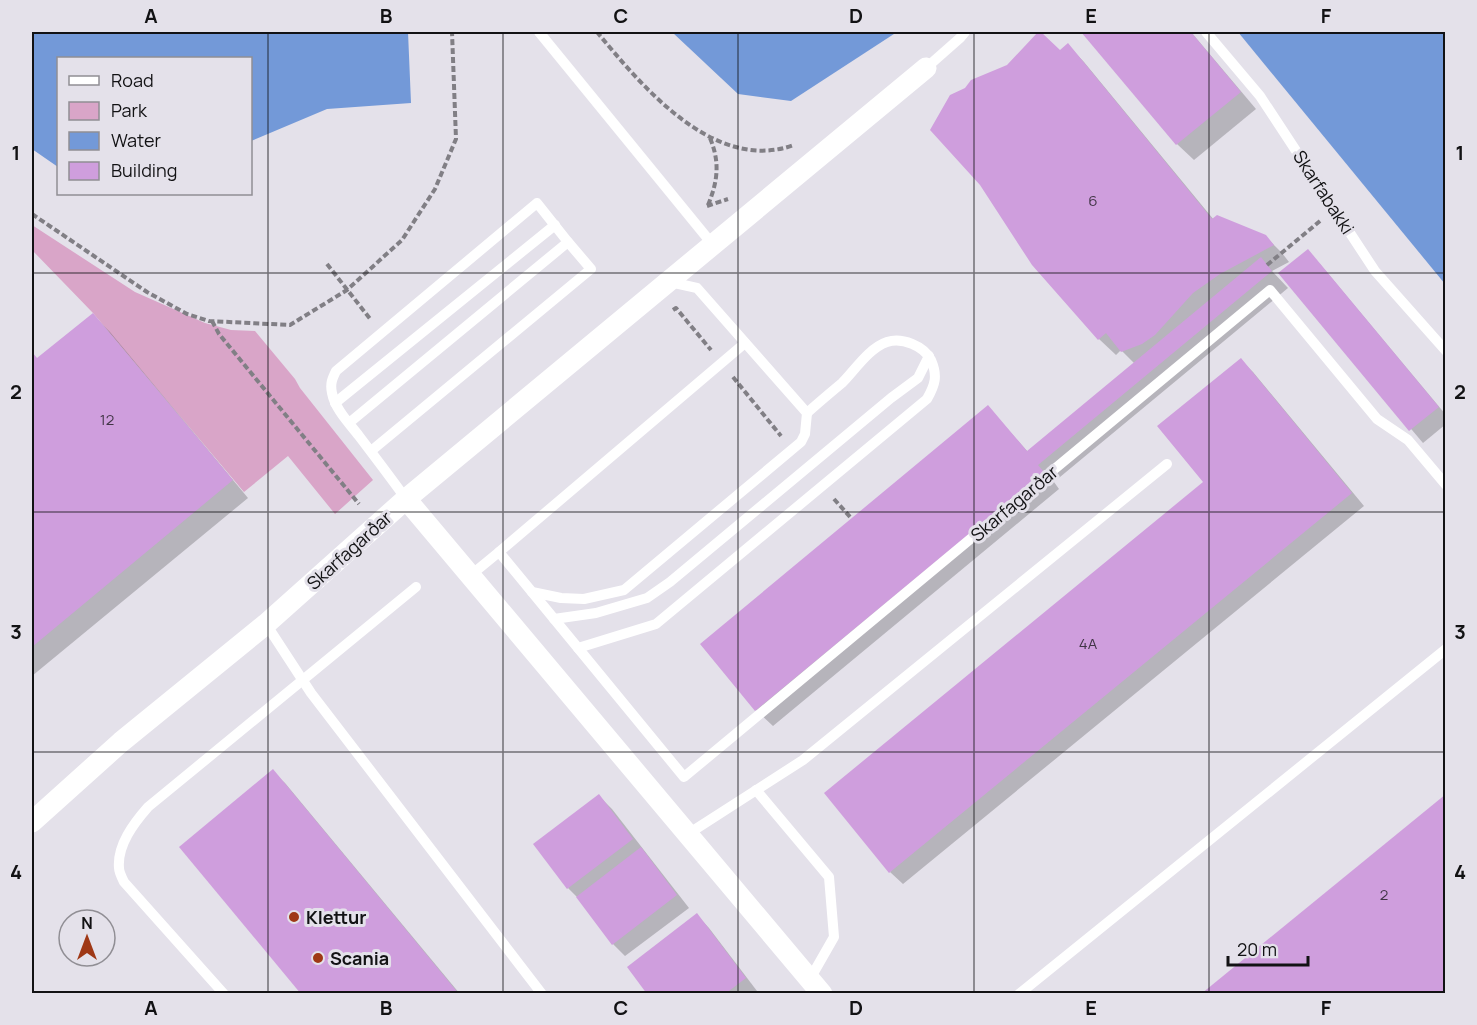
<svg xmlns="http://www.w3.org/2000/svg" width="1477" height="1025" font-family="Manrope,sans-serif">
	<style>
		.green { fill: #d9a5c8 }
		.water { fill: #7399d8 }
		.shadow { fill: #0003 }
		.building { fill: #cf9edd }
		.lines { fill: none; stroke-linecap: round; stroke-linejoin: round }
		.path { stroke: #817f85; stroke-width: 4; stroke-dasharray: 6 3; stroke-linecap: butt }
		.lane { stroke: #fff; stroke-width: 10 }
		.street { stroke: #fff; stroke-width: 21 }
		.grid { fill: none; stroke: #121214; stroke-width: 1.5; stroke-opacity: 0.55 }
		.poi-dot { fill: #9f3816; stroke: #e4e1ea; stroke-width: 2 }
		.labels { text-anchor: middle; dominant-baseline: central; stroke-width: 6; stroke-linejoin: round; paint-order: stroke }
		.number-label { font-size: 15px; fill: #413546 }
		.street-label { font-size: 18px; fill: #121214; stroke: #e4e1ea }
		.poi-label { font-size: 18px; font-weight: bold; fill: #121214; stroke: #e4e1ea; text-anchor: start }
		.neatline { fill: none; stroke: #121214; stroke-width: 2 }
		.grid-label { font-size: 20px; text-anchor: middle; font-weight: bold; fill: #121214 }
	</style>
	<rect width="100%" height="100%" fill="#e4e1ea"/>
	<path class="green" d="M32 225 135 292 205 323 231 330 255 331 295 379 300 388 373 480 335 514 288 456 244 492 93 313 32 250Z"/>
	<g class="water">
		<path d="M32 32H408L411 103 327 109 251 141 250 58H58V167L32 149Z"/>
		<path d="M672 32H897L791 101 738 94Z"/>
		<path d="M1238 32H1445V284Z"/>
	</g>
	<g class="shadow">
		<path d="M1040 32 1060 52 1068 45 1084 62 1214 220 1265 236 1282 253 1289 262 1272 271 1288 288 1054 482 1059 489 773 726 756 710 702 644 988 407 1028 452 1135 364 1121 350 1116 355 1099 339 1008 66Z"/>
		<path d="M1083 32H1191L1256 109 1194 160 1177 144Z"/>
		<path d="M1320 264 1446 415V424L1423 443 1280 274Z"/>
		<path d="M93 315 110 332 248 498 32 676V354L38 360Z"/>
		<path d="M1241 360 1253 372 1364 506 903 884 890 872 1205 482Z"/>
		<path d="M272 771 285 783 460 994H303Z"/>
		<path d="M599 796 612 809 689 908 625 956 613 944 578 898 568 888Z"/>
		<path d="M697 915 709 928 757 991 754 994H649Z"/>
	</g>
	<g class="building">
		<path d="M1038 32H1041L1060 50 1068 43 1212 219 1217 215 1266 235 1274 245 1220 274 1193 293 1155 335 1142 344 1121 352 1106 333 1098 340 1032 265 980 185 930 130 950 95 965 88 971 80 1007 65Z"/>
		<path d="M1081 32H1191L1241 92 1176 145Z"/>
		<path d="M1308 249 1439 407 1409 431 1278 273Z"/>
		<path d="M1261 257 1272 271 1038 465 1044 472 755 711 700 644 988 405 1027 451Z"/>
		<path d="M93 313 233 480 32 647V352L37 358Z"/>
		<path d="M1241 358 1352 493 889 873 824 793 1203 482 1157 426Z"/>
		<path d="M273 769 459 994H301L179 847Z"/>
		<path d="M599 794 633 839 567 889 533 844Z"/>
		<path d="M1446 794V994H1201Z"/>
		<path d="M641 847 677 895 612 945 576 897Z"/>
		<path d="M697 913 746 978 725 994H647L627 967Z"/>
	</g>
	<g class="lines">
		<g class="path">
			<path d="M597 32C641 85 714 174 794 145"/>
			<path d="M708 205C718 181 720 162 710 138"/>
			<path d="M707 206 728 199"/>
			<path d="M32 214 147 292 187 314 209 321 290 325 347 290 402 240 435 189 456 139 452 32"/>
			<path d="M327 264 371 320"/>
			<path d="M1267 265 1320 221"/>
			<path d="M673 310 676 308 711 350"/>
			<path d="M212 321 219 334 359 504"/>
			<path d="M733 377 781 436"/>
			<path d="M834 499 851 518"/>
		</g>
		<g class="lane">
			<path d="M539 32 713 245"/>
			<path d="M1206 32 1260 96 1375 271 1446 351"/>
			<path d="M926 68 960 38 965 32"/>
			<path d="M335 403 555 225"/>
			<path d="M349 423 568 242 537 203 336 371C332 379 330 384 332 393 335 409 349 423 359 436 375 457 391 478 406 499"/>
			<path d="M371 451 591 269 568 242"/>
			<path d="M499 552 745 343"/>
			<path d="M471 575 499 552 532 592 561 598 584 599 624 590 801 442 805 434 807 413 697 288 670 282"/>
			<path d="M532 592 578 648 656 624 927 399C935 385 938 376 931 360 924 346 902 337 887 342 869 348 855 370 842 383 830 393 818 403 807 413"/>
			<path d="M554 619 596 613 647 598 670 582 891 398 918 378 929 356"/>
			<path d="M266 624 311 693 542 994"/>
			<path d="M578 648 684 777 1270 290 1377 419 1408 440 1446 485"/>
			<path d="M756 790 829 877 834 937 810 979"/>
			<path d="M688 834 803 760 1167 464"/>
			<path d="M224 994 124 882C122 878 119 872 119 868 117 845 134 823 148 807L416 587"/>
			<path d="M1019 994 1446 649"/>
		</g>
		<g class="street">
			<path d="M406 499 822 994"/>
			<path d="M32 822 121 742 266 624 406 499 926 68"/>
		</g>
	</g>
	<path class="grid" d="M268 32V994M503 32V994M738 32V994M974 32V994M1209 32V994M32 273H1446M32 512H1446M32 752H1446"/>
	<g class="poi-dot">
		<circle cx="294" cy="917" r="6"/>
		<circle cx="318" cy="958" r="6"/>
	</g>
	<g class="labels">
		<g class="number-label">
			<text x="1093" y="200">6</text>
			<text x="107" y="419">12</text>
			<text x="1088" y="643">4A</text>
			<text x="1384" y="894">2</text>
		</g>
		<g class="street-label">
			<text transform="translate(1324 192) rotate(57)">Skarfabakki</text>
			<text transform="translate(1014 503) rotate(-40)">Skarfagarðar</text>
			<text transform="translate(349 550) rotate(-42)">Skarfagarðar</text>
		</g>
		<g class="poi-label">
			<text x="306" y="917">Klettur</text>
			<text x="330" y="958">Scania</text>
		</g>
	</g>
	<rect width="1477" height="1025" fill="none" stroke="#e4e1ea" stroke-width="66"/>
	<rect x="57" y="57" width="195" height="138" fill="#e4e1ea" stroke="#908e94" stroke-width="1.5"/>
	<rect x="69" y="76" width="30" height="9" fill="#ffffff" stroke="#908e94" stroke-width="1.5"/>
	<text x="111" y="87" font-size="18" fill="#121214">Road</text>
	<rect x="69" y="102" width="30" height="18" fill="#d9a5c8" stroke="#908e94" stroke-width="1.5"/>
	<text x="111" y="117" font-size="18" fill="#121214">Park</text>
	<rect x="69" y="132" width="30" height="18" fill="#7399d8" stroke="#908e94" stroke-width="1.5"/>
	<text x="111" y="147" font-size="18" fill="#121214">Water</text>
	<rect x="69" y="162" width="30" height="18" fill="#cf9edd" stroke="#908e94" stroke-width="1.5"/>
	<text x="111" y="177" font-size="18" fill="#121214">Building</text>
	<g transform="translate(87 938)"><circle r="28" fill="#e4e1ea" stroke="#908e94" stroke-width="1.5"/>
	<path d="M0-4.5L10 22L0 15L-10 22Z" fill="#9f3816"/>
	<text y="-9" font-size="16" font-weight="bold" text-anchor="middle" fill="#121214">N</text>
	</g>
	<path d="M1228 956v9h80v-9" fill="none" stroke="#121214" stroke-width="3"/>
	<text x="1237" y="956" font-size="18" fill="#121214" stroke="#e4e1ea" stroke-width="4.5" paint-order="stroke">20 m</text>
	<rect x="33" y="33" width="1411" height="959" class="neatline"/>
	<g class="grid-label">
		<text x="151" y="23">A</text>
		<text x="386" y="23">B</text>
		<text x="621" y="23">C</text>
		<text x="856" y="23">D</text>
		<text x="1091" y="23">E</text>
		<text x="1326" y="23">F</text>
		<text x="16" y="160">1</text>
		<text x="1460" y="160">1</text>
		<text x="16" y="399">2</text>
		<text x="1460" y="399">2</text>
		<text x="16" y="639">3</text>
		<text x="1460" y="639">3</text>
		<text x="16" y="879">4</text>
		<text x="1460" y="879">4</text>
		<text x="151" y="1015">A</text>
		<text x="386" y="1015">B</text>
		<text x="621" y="1015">C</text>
		<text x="856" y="1015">D</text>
		<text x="1091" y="1015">E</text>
		<text x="1326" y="1015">F</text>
	</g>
</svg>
